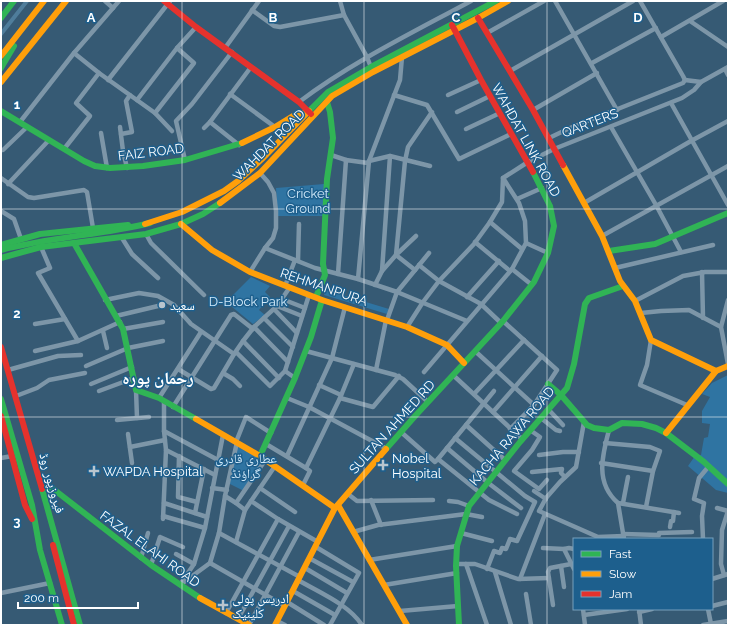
<svg xmlns="http://www.w3.org/2000/svg" width="729" height="626" font-family="Raleway,'Noto Naskh Arabic',sans-serif">
	<style>
		.green { fill: #2f74a2 }
		.lines { fill: none; stroke-linecap: round; stroke-linejoin: round }
		.canal { stroke: #4f7d9b; stroke-width: 4 }
		.street { stroke: #7d96a8; stroke-width: 4.5 }
		.fast { stroke: #30b455; stroke-width: 6 }
		.slow { stroke: #ff9f0a; stroke-width: 6 }
		.jam { stroke: #e5322d; stroke-width: 6 }
		.grid { fill: none; stroke: #fff; stroke-width: 1; stroke-opacity: 0.55 }
		.poi-dot { fill: #b9c5ce; stroke: #1d5f8d; stroke-width: 1.5 }
		.labels { text-anchor: middle; dominant-baseline: central; stroke-width: 3; stroke-linejoin: round; paint-order: stroke }
		.street-label { font-size: 13px; fill: #fff; stroke: #1d5f8d }
		.park-label { font-size: 13px; fill: #d1e9f9; stroke: #1d5f8d }
		.poi-label { font-size: 13px; fill: #fff; stroke: #1d5f8d; text-anchor: start }
		.district-label { font-size: 17px; font-weight: bold; fill: #fff; stroke: #1d5f8d }
		.grid-label { font-size: 13px; text-anchor: middle; font-weight: bold; fill: #fff; stroke: #1d5f8d; stroke-width: 3; stroke-linejoin: round; paint-order: stroke }
	</style>
	<rect width="100%" height="100%" fill="#365a74"/>
	<g class="green">
		<path d="M324 184V216H278L276 188Z"/>
		<path d="M251 277 270 286 265 292 270 297 259 310 265 315 253 324 226 302Z"/>
		<path d="M326 290 389 309 387 314 324 295Z"/>
		<path d="M728 375V493L716 490 688 466 695 456 701 455 704 438 708 437 710 424 702 423V411L710 397 702 394 712 383Z"/>
		<path d="M237 442 266 459 244 491 228 483Z"/>
	</g>
	<g class="lines">
		<path class="canal" d="M1 34 27 1"/>
		<g class="street">
			<path d="M105 1 113 8"/>
			<path d="M340 1 344 15 367 57 372 70"/>
			<path d="M555 1 617 110"/>
			<path d="M640 1 683 76 685 80"/>
			<path d="M252 10 274 26 280 27 344 15"/>
			<path d="M690 21 728 47"/>
			<path d="M487 33 544 1"/>
			<path d="M661 37 723 1"/>
			<path d="M225 48 259 1"/>
			<path d="M74 53 99 73 155 113 172 131"/>
			<path d="M592 63 656 28"/>
			<path d="M725 69 728 75"/>
			<path d="M510 71 633 1"/>
			<path d="M108 80 170 1"/>
			<path d="M230 94 275 127"/>
			<path d="M394 95 427 105 459 159 511 134"/>
			<path d="M448 95 481 80"/>
			<path d="M137 100 177 48 196 27"/>
			<path d="M299 102C352 62 412 33 471 1"/>
			<path d="M671 103 728 205"/>
			<path d="M533 110 597 73"/>
			<path d="M457 112 490 96"/>
			<path d="M155 113 194 63 177 48"/>
			<path d="M20 122 74 53 119 1"/>
			<path d="M210 122 239 145"/>
			<path d="M120 127 123 151 127 168"/>
			<path d="M611 127 656 205 681 252"/>
			<path d="M204 128 210 122 251 67"/>
			<path d="M466 129 500 113"/>
			<path d="M101 133 107 168"/>
			<path d="M121 134 132 132 126 101 130 95"/>
			<path d="M549 138 570 128 683 83 685 80 701 82"/>
			<path d="M64 149 90 116 76 103 99 73"/>
			<path d="M1 150H3L27 127"/>
			<path d="M331 155 346 160"/>
			<path d="M185 160 176 121 192 104 232 52"/>
			<path d="M1 178 28 197 34 198 84 190 87 192 93 228"/>
			<path d="M8 184 49 140"/>
			<path d="M517 199 542 188"/>
			<path d="M584 203 691 141 728 121"/>
			<path d="M1 211 14 219 21 239"/>
			<path d="M490 222 522 249"/>
			<path d="M146 234 151 243 204 295"/>
			<path d="M602 236 728 166"/>
			<path d="M122 238 132 254 158 278"/>
			<path d="M475 242 510 271"/>
			<path d="M526 243 548 253"/>
			<path d="M41 247 50 268 38 273 78 341 120 322"/>
			<path d="M265 248 315 268 358 279 397 292 467 321"/>
			<path d="M298 261 299 224"/>
			<path d="M419 265 439 281 481 304 501 323"/>
			<path d="M615 268 713 245"/>
			<path d="M512 269 532 285"/>
			<path d="M415 270 396 255 416 236"/>
			<path d="M382 271 396 255 405 161 408 147 432 112"/>
			<path d="M250 272 265 248 273 238 276 228V211L274 193 268 182 260 173"/>
			<path d="M702 272 703 318"/>
			<path d="M338 274 346 160 368 163 369 161 390 156 430 166"/>
			<path d="M358 279 369 161 400 80 402 57"/>
			<path d="M375 285 382 271 390 156"/>
			<path d="M285 286 295 260"/>
			<path d="M467 297 499 261"/>
			<path d="M282 299 305 308"/>
			<path d="M105 300 139 293 158 296 174 305 191 324 234 354"/>
			<path d="M728 300 721 327 728 364"/>
			<path d="M635 301 683 276 705 272H728"/>
			<path d="M277 306 302 316"/>
			<path d="M274 309 297 333"/>
			<path d="M641 313 661 311 689 310 721 327"/>
			<path d="M116 316 158 306"/>
			<path d="M264 318 293 347"/>
			<path d="M387 320 397 292 429 253"/>
			<path d="M503 321 557 370 534 405 510 429"/>
			<path d="M35 324 65 319"/>
			<path d="M254 327 288 362"/>
			<path d="M407 327 423 302 439 281 474 244 490 222 502 202 503 178 528 162 554 149 682 98 694 90 701 82 728 67"/>
			<path d="M123 329 163 322"/>
			<path d="M103 331 107 348"/>
			<path d="M651 340 647 365 640 385 687 405"/>
			<path d="M243 341 279 378"/>
			<path d="M35 351 78 341"/>
			<path d="M306 351 395 375 403 379 428 402"/>
			<path d="M475 351 534 405"/>
			<path d="M236 352 270 386 285 371 309 295"/>
			<path d="M86 366 128 348 163 341"/>
			<path d="M178 369 211 389 214 388 234 354 243 341 254 327 277 306 290 287"/>
			<path d="M8 370 58 356 81 355"/>
			<path d="M376 370 386 320"/>
			<path d="M285 371 295 378"/>
			<path d="M424 372 512 269 526 243 525 221 519 203 503 178"/>
			<path d="M223 373 233 379 240 386"/>
			<path d="M453 375 522 439"/>
			<path d="M91 384 132 367"/>
			<path d="M319 385 341 395"/>
			<path d="M136 390 137 418"/>
			<path d="M99 391 134 378"/>
			<path d="M474 394 524 340"/>
			<path d="M16 396 37 388 49 380 85 373"/>
			<path d="M159 398 201 332"/>
			<path d="M287 398 309 407 387 449"/>
			<path d="M340 398 373 407 399 376"/>
			<path d="M173 407 231 315 234 314 253 329"/>
			<path d="M548 409 563 425"/>
			<path d="M493 412 542 356"/>
			<path d="M541 418 556 430 560 431"/>
			<path d="M117 420 149 417"/>
			<path d="M584 422 576 467 560 482 546 498 539 511 598 537 624 536"/>
			<path d="M466 425 505 460"/>
			<path d="M530 430 540 437 532 450 514 471 539 489 547 480"/>
			<path d="M609 430C602 456 595 483 618 503L679 513"/>
			<path d="M164 431 218 460"/>
			<path d="M401 432 435 462 438 459 489 500 517 514"/>
			<path d="M128 434 132 463"/>
			<path d="M223 435 205 528 194 564 180 585 210 563 219 533 225 496 236 503 266 459"/>
			<path d="M455 438 525 496 535 502 517 541 510 539 506 549 502 548 500 553 494 551 487 569"/>
			<path d="M236 442 246 417 271 433"/>
			<path d="M605 443 650 447 660 451 653 471 646 507"/>
			<path d="M266 444 306 468 340 398 354 364"/>
			<path d="M130 447 165 440"/>
			<path d="M447 448 487 482 521 508"/>
			<path d="M166 450 215 475"/>
			<path d="M539 455 563 452H579"/>
			<path d="M179 456 178 497 197 502"/>
			<path d="M287 456 332 358 345 307"/>
			<path d="M1 458 12 456"/>
			<path d="M438 459 494 391"/>
			<path d="M601 463 653 471"/>
			<path d="M532 472 562 469 561 473 565 477"/>
			<path d="M303 485 310 471 306 468"/>
			<path d="M212 488 227 490"/>
			<path d="M260 488 295 512"/>
			<path d="M534 491 546 499"/>
			<path d="M348 494 357 501 433 500"/>
			<path d="M225 496 237 442"/>
			<path d="M371 500 381 525"/>
			<path d="M251 501 278 519 318 542"/>
			<path d="M449 501 458 502 469 506"/>
			<path d="M164 503 207 517"/>
			<path d="M236 503 245 510"/>
			<path d="M618 503 624 539"/>
			<path d="M623 503 628 477"/>
			<path d="M717 508 728 511"/>
			<path d="M195 513 204 469"/>
			<path d="M163 516 205 528"/>
			<path d="M163 519 166 450 164 431V402"/>
			<path d="M670 527 671 521H673L674 512"/>
			<path d="M353 532 378 525 466 514 482 517"/>
			<path d="M219 533 300 577"/>
			<path d="M461 533 492 541"/>
			<path d="M623 534 659 535V533L692 532"/>
			<path d="M703 539 702 516 704 503 694 499 699 478 709 466"/>
			<path d="M236 542 245 510 275 466"/>
			<path d="M316 547 359 573 330 625"/>
			<path d="M543 548 564 549 574 569"/>
			<path d="M564 549 569 548 574 549"/>
			<path d="M176 554 194 564"/>
			<path d="M141 558 148 533"/>
			<path d="M309 558 353 582"/>
			<path d="M369 560 457 546"/>
			<path d="M210 563 285 606"/>
			<path d="M456 564H475L518 579 549 578"/>
			<path d="M466 564 487 625"/>
			<path d="M151 565 160 537 183 547"/>
			<path d="M561 566 564 587"/>
			<path d="M305 568 347 593"/>
			<path d="M495 572 511 625"/>
			<path d="M724 575 721 564 722 530 728 511"/>
			<path d="M520 579 545 514"/>
			<path d="M712 579 728 574"/>
			<path d="M298 580C320 593 348 604 362 625"/>
			<path d="M384 585 457 573"/>
			<path d="M293 591 335 615"/>
			<path d="M1 593 50 583"/>
			<path d="M526 594 531 625"/>
			<path d="M287 602 324 625"/>
			<path d="M553 605 548 572 550 568 571 564"/>
			<path d="M712 606 728 602"/>
			<path d="M583 609 585 625"/>
			<path d="M639 609 641 625"/>
			<path d="M708 609 711 624"/>
			<path d="M400 611 458 606"/>
			<path d="M639 612 652 609"/>
			<path d="M226 613 278 519"/>
			<path d="M584 615 627 609"/>
			<path d="M238 619 289 526"/>
			<path d="M277 621 285 625"/>
			<path d="M249 625 299 532"/>
			<path d="M703 625 728 621"/>
		</g>
		<g class="fast">
			<path d="M1 18 14 1"/>
			<path d="M1 68 14 46"/>
			<path d="M1 111 84 161 95 166 110 168 143 166 185 160 242 143"/>
			<path d="M309 111 328 92 371 67 496 1"/>
			<path d="M74 243 123 329 136 390 159 398 196 419"/>
			<path d="M1 245 40 234 128 225"/>
			<path d="M1 250C50 237 101 235 150 223"/>
			<path d="M609 251 655 244 728 213"/>
			<path d="M1 258 41 247 146 234 181 224 203 214 220 203"/>
			<path d="M316 297 325 275 323 264 327 179 333 138 330 112 327 102"/>
			<path d="M548 384 561 395 587 425 594 428 609 430 622 423 642 424 656 428 666 433 704 462 728 484"/>
			<path d="M1 399 32 505 40 550 62 625"/>
			<path d="M386 449 416 415 503 321 534 282 548 253 554 226 550 206 533 172"/>
			<path d="M260 456 295 378 311 337 322 300"/>
			<path d="M42 488H52L151 565 200 598"/>
			<path d="M42 489 80 625"/>
			<path d="M459 625 456 566 457 546 469 506 520 442 567 388 574 364 585 304 589 298 623 286"/>
		</g>
		<g class="slow">
			<path d="M1 56 44 1"/>
			<path d="M1 82 66 1"/>
			<path d="M242 143 275 127 293 116 307 112"/>
			<path d="M563 165 602 236 620 281 635 301 651 340 716 371"/>
			<path d="M220 203 260 173 332 96 373 72 478 18 508 1"/>
			<path d="M145 224 182 212 224 191 238 181 263 158 309 111"/>
			<path d="M181 224 212 250 250 272 322 300 407 327 447 345 464 363"/>
			<path d="M196 419 260 456 335 508"/>
			<path d="M666 433 716 371 728 366"/>
			<path d="M338 505 407 625"/>
			<path d="M200 598 249 625"/>
			<path d="M275 625 335 508 386 449"/>
		</g>
		<g class="jam">
			<path d="M164 1 196 27 299 102 311 114"/>
			<path d="M478 18 533 110 563 165"/>
			<path d="M452 25 481 80 533 172"/>
			<path d="M1 347 42 489"/>
			<path d="M1 416 25 505 32 519"/>
			<path d="M53 545 74 625"/>
		</g>
	</g>
	<path class="grid" d="M182 1V625M364 1V625M547 1V625M1 209H728M1 417H728"/>
	<g class="poi-dot">
		<circle cx="162" cy="305" r="4"/>
		<path d="M381 459h4v4h4v4h-4v4h-4v-4h-4v-4h4z"/>
		<path d="M92 465h4v4h4v4h-4v4h-4v-4h-4v-4h4z"/>
		<path d="M221 599h4v4h4v4h-4v4h-4v-4h-4v-4h4z"/>
	</g>
	<g class="labels">
		<g class="street-label">
			<text transform="translate(590 123) rotate(-21)">QARTERS</text>
			<text transform="translate(526 140) rotate(61)">WAHDAT LINK ROAD</text>
			<text transform="translate(269 145) rotate(-45)">WAHDAT ROAD</text>
			<text transform="translate(151 152) rotate(-7)">FAIZ ROAD</text>
			<text transform="translate(324 287) rotate(19)">REHMANPURA</text>
			<text transform="translate(392 427) rotate(-48)">SULTAN AHMED RD</text>
			<text transform="translate(512 436) rotate(-50)">KACHA RAWA ROAD</text>
			<text transform="translate(52 483) rotate(74)">فیروزپور روڈ</text>
			<text transform="translate(150 549) rotate(36)">FAZAL ELAHI ROAD</text>
		</g>
		<g class="park-label">
			<text x="308" y="193">Cricket<tspan x="308" dy="15">Ground</tspan></text>
			<text x="248" y="301">D-Block Park</text>
			<text x="246" y="458">عطاری قادری<tspan x="246" dy="15">گراؤنڈ</tspan></text>
		</g>
		<g class="poi-label">
			<text x="170" y="305">سعید</text>
			<text x="392" y="458">Nobel<tspan x="392" dy="15">Hospital</tspan></text>
			<text x="103" y="471">WAPDA Hospital</text>
			<text x="232" y="598">ادریس پولی<tspan x="232" dy="15">کلینیک</tspan></text>
		</g>
		<g class="district-label">
			<text x="158" y="378">رحمان پورہ</text>
		</g>
	</g>
	<g class="grid-label">
		<text x="91" y="22">A</text>
		<text x="273" y="22">B</text>
		<text x="456" y="22">C</text>
		<text x="638" y="22">D</text>
		<text x="17" y="109">1</text>
		<text x="17" y="318">2</text>
		<text x="17" y="526">3</text>
	</g>
	<rect width="729" height="626" fill="none" stroke="#ffffff" stroke-width="4"/>
	<rect x="573" y="538" width="140" height="72" fill="#1d5f8d" stroke="#779fbb"/>
	<rect x="581" y="551" width="20" height="6" fill="#30b455" stroke="#779fbb"/>
	<text x="609" y="558" font-size="12" fill="#ffffff">Fast</text>
	<rect x="581" y="571" width="20" height="6" fill="#ff9f0a" stroke="#779fbb"/>
	<text x="609" y="578" font-size="12" fill="#ffffff">Slow</text>
	<rect x="581" y="591" width="20" height="6" fill="#e5322d" stroke="#779fbb"/>
	<text x="609" y="598" font-size="12" fill="#ffffff">Jam</text>
	<path d="M18 602v6h120v-6" fill="none" stroke="#ffffff" stroke-width="2"/>
	<text x="24" y="602" font-size="12" fill="#ffffff" stroke="#1d5f8d" stroke-width="3" paint-order="stroke">200 m</text>
</svg>
